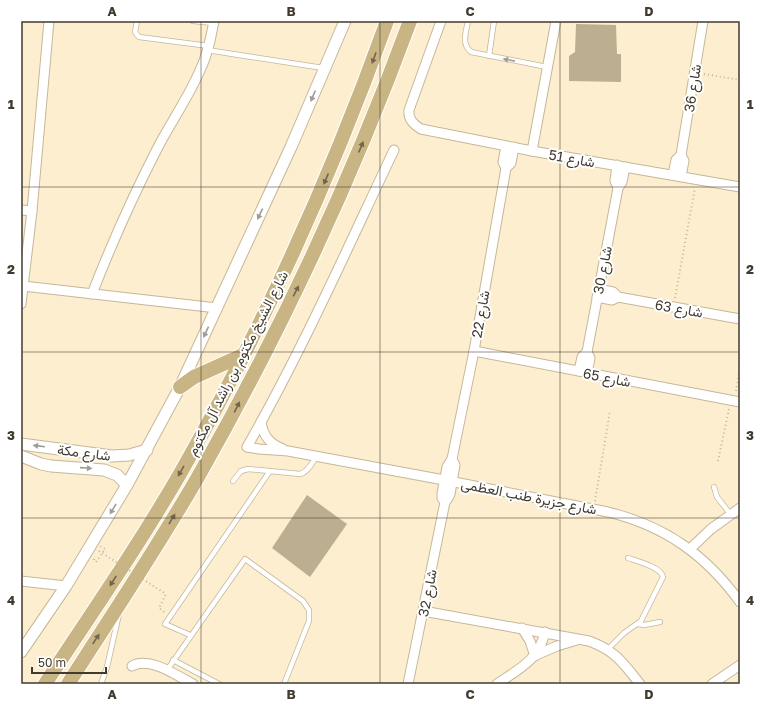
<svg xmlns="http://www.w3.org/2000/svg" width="761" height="705" font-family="'Golos Text',Vazirmatn,sans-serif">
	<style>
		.building { fill: #bcae91 }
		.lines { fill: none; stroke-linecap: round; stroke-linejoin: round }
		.service-casing { stroke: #c6b79a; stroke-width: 6 }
		.minor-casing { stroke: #c6b79a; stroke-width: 11 }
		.tertiary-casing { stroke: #c6b79a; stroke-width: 13 }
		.primary-casing { stroke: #fff; stroke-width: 16 }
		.path { stroke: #c2b69d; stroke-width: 2; stroke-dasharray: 1 3; stroke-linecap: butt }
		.service { stroke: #fff; stroke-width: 4.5 }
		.minor { stroke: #fff; stroke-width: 9 }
		.tertiary { stroke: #fff; stroke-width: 11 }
		.primary { stroke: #c9b483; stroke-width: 14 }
		.path-bridge { stroke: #c2b69d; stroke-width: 2; stroke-dasharray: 1 3; stroke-linecap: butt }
		.oneway { fill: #71654c }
		.oneway2 { fill: #a09d97 }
		.grid { fill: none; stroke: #413b2f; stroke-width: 1; stroke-opacity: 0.55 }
		.labels { text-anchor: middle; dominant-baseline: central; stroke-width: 4; stroke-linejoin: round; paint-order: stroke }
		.street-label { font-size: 14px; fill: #413b2f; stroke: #fff }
		.neatline { fill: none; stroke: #413b2f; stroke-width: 1.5 }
		.grid-label { font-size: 13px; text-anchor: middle; font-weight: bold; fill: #413b2f }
	</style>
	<rect width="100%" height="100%" fill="#fdeecf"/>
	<g class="building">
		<path d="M576 24 616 25 617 54H621V82L569 81V56L575 52Z"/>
		<path d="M307 495 347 524 310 577 272 548Z"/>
	</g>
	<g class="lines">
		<defs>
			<g id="service">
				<path d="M137 21 135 32 139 37 209 46"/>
				<path d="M193 21 214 23"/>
				<path d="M468 21C466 33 461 43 471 52L547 67"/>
				<path d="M207 50 323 68"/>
				<path d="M489 56 494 21"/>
				<path d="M233 481 241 471 248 469 300 474C308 472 312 463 316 457"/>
				<path d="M714 487 717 497 731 515"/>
				<path d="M638 624 644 625 660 622"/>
				<path d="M190 635 165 624 270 471"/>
				<path d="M608 649 624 633 641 621 663 577C661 567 637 561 628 558"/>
				<path d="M173 660 219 684"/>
				<path d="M167 670 245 559 303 601 309 610V621L284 684"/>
				<path d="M101 684 107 667 119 614"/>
			</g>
			<g id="minor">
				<path d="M441 21 409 110C408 119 413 124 421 129L532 151 740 187"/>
				<path d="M506 146 503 162 506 168"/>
				<path d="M394 150C347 249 302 351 247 447L259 449 288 451 444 480 608 512C665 526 706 555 740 602"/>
				<path d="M532 151 556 21"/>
				<path d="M681 155 684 161 681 176"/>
				<path d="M617 165 615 181 618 188"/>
				<path d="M673 175 676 160 681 155 703 21"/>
				<path d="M21 210 32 211"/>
				<path d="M23 286 217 308"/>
				<path d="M598 289 613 292 618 297 740 319"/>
				<path d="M92 294C111 245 132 198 156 151 170 123 189 97 201 68 208 53 211 37 214 21"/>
				<path d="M597 297 612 300 618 297"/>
				<path d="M21 304 32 211 49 21"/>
				<path d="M474 351 740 402"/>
				<path d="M587 352 590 358 587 373"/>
				<path d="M579 371 582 357 587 352 618 188 622 182 625 167"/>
				<path d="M261 422C263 436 270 444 283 449"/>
				<path d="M445 502 442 498V493L447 467 452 459 474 351 506 168 511 163 514 147"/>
				<path d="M690 549 711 529 740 508"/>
				<path d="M21 581 66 586"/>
				<path d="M423 611 589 641C616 651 623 663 640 684"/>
				<path d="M522 628 530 641 535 656"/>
				<path d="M536 655 557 646 577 640"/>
				<path d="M132 666C150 656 177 676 193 684"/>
				<path d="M408 684 445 502 448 498 450 494 455 465 452 459"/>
				<path d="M497 684C519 669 539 660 545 632"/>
				<path d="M712 684 740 665"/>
			</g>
			<g id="tertiary">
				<path d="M21 444 112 456 129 455 147 450"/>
				<path d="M21 456 41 464 51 466 104 470 117 475 127 485"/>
				<path d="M21 652 66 586 127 485 180 387 291 147 345 21"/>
			</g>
			<g id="primary">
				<path d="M180 387 194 377 243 355"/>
				<path d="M45 684C91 614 139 545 181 472 263 328 331 177 387 21"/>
				<path d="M68 684C112 615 157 548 198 477 281 331 352 179 410 21"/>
			</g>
		</defs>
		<use href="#service" class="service-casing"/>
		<use href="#minor" class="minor-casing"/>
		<use href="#tertiary" class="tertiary-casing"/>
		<use href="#primary" class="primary-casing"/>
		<g class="path">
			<path d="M704 74 740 80"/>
			<path d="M675 298 695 188"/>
			<path d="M736 391 740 368"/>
			<path d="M718 461 729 409"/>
			<path d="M595 501 610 411"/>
			<path d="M94 559V560L96 562 105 549 100 546"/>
			<path d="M164 612 159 608 166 594"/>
		</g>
		<use href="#service" class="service"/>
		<use href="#minor" class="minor"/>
		<use href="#tertiary" class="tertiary"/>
		<use href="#primary" class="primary"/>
		<path class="path-bridge" d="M99 551 166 594"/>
	</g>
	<defs><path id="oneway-solid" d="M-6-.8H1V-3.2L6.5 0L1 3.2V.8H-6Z"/></defs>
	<g class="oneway">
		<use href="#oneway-solid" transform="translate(374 58) rotate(110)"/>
		<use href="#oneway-solid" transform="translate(361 147) rotate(-67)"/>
		<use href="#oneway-solid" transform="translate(326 179) rotate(113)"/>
		<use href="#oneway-solid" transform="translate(296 291) rotate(-63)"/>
		<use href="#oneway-solid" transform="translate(237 407) rotate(-63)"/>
		<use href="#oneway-solid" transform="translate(181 471) rotate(120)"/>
		<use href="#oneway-solid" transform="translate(172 519) rotate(-59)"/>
		<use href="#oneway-solid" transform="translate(113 581) rotate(123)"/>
		<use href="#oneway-solid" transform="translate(96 639) rotate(-57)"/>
	</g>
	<g class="oneway2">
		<use href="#oneway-solid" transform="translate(509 60) rotate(-169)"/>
		<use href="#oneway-solid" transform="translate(313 96) rotate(113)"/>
		<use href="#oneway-solid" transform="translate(260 214) rotate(115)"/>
		<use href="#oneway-solid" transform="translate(206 332) rotate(115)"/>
		<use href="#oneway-solid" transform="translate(39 446) rotate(-173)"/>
		<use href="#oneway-solid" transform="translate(86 468) rotate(4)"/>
		<use href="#oneway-solid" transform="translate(113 509) rotate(121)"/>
	</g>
	<path class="grid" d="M201 21V684M380 21V684M560 21V684M21 187H740M21 352H740M21 518H740"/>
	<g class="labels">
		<g class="street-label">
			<text transform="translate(692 88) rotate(-81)">شارع 36</text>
			<text transform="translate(572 158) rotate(10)">شارع 51</text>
			<text transform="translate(602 270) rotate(-79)">شارع 30</text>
			<text transform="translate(679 308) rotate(10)">شارع 63</text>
			<text transform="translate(480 314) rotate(-80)">شارع 22</text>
			<text transform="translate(237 363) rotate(-63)">شارع الشيخ مكتوم بن راشد آل مكتوم</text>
			<text transform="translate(607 377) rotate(11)">شارع 65</text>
			<text transform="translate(84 452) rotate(7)">شارع مكة</text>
			<text transform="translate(529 496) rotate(11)">شارع جزيرة طنب العظمى</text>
			<text transform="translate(427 593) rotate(-79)">شارع 32</text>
		</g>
	</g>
	<rect width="761" height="705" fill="none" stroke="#ffffff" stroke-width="44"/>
	<path d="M32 667v6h74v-6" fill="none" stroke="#413b2f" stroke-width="2"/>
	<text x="38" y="667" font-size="12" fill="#413b2f" stroke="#ffffff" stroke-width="3" paint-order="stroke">50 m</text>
	<rect x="22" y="22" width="717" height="661" class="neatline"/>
	<g class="grid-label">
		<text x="112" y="16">A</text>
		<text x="291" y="16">B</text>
		<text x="470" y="16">C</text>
		<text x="649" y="16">D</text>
		<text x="11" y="109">1</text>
		<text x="750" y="109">1</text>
		<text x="11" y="274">2</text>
		<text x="750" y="274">2</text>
		<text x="11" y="440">3</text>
		<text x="750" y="440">3</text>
		<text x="11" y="605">4</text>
		<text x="750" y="605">4</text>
		<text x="112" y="699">A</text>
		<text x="291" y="699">B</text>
		<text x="470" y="699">C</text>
		<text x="649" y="699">D</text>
	</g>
</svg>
